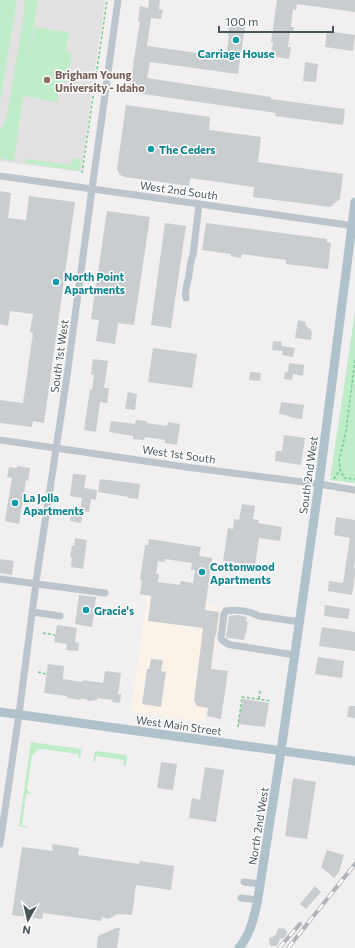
<svg xmlns="http://www.w3.org/2000/svg" width="355" height="948" font-family="Commissioner,sans-serif">
	<style>
		.commercial { fill: #fbf3e9 }
		.education { fill: #e2e0e0 }
		.green { fill: #bfedca }
		.building { fill: #c9cdd0; fill-rule: evenodd }
		.lines { fill: none; stroke-linecap: round; stroke-linejoin: round }
		.path { stroke: #78c996; stroke-width: 1.5; stroke-dasharray: 3 2; stroke-linecap: butt }
		.minor { stroke: #bbc5cb; stroke-width: 7 }
		.major { stroke: #afc2cc; stroke-width: 9 }
		.rail-casing { stroke: #b1b5b9; stroke-width: 4 }
		.rail { stroke: #fff; stroke-width: 2.5; stroke-dasharray: 8; stroke-linecap: butt }
		.culture-dot { fill: #0f9aa8; stroke: #fff; stroke-width: 1.5 }
		.education-dot { fill: #8d6e63; stroke: #fff; stroke-width: 1.5 }
		.labels { text-anchor: middle; dominant-baseline: central; stroke-width: 3; stroke-linejoin: round; paint-order: stroke }
		.culture-label { font-size: 11px; font-weight: bold; fill: #0d838f; stroke: #fff; text-anchor: start }
		.education-label { font-size: 11px; font-weight: bold; fill: #785e54; stroke: #fff; text-anchor: start }
		.street-label { font-size: 11px; fill: #48555b; stroke: #fff }
	</style>
	<rect width="100%" height="100%" fill="#f1efef"/>
	<path class="commercial" d="M147 596 220 606 204 722 131 712Z"/>
	<path class="education" d="M0 0H105L81 172 0 161Z"/>
	<g class="green">
		<path d="M0 0H17L0 103Z"/>
		<path d="M24 0H38L28 65 35 27 69 32 66 51 69 52 72 56 68 78 67 82 60 83 57 102 23 96 14 161 2 159V158H0V131L7 117 25 9Z"/>
		<path d="M73 158H77L81 160 80 171 25 163V160L28 159 70 165Z"/>
		<path d="M355 312V483L330 480Z"/>
		<path d="M31 742 82 749 80 758 79 759 78 754 42 749 37 750 32 756 27 789 31 794H26L22 825 28 827 27 828 19 826Z"/>
		<path d="M95 751 127 755 126 765 124 766 123 765 124 760 96 756 95 761 94 762 93 761Z"/>
	</g>
	<g class="building">
		<path d="M149 0H160L159 9 163 10 161 19 151 18 147 46 226 57 229 36H228L229 24 245 26 238 74 150 62 147 78 271 97V99L345 109 343 125 275 116 276 113 129 92 140 21H138L140 6 148 8Z"/>
		<path d="M277 0H355V12L297 4 296 10 293 9 291 27H294L293 33H290L288 47H291L289 59 271 56 273 42H271Z"/>
		<path d="M327 31 355 35 353 51 325 47Z"/>
		<path d="M305 62 318 64 316 82 303 81Z"/>
		<path d="M126 105 210 117 209 130 261 137 258 162 343 174 340 199 330 207 253 197 254 187 190 178 189 186 125 177 120 175 117 169Z"/>
		<path d="M0 191 11 193 8 218 26 220 29 196 75 202 44 423 33 421 32 427 0 423V400L23 403 33 333 30 332 33 314 10 311 8 326 0 324Z"/>
		<path d="M107 211 150 217 134 325 118 323 115 344 96 341 99 320 91 319Z"/>
		<path d="M165 223 186 226 171 328 151 325Z"/>
		<path d="M206 223 327 239V242L331 243 328 269 286 264V260L242 254 241 258 231 256V254L202 250Z"/>
		<path d="M298 320 306 322 305 326H308L307 328 311 329V332H312L311 340 295 338Z"/>
		<path d="M273 341 282 342 281 346 295 348 293 357 282 355 283 351 272 350Z"/>
		<path d="M153 348 197 354 192 388 148 382Z"/>
		<path d="M93 359 108 361 104 388H109L107 403 100 402 96 432 84 430 90 389 92 390 94 375 91 374Z"/>
		<path d="M289 363 304 365 303 376 293 374 292 380 284 379 285 372H288Z"/>
		<path d="M250 372 261 373 260 381 249 380Z"/>
		<path d="M128 392 137 394 135 410 125 409Z"/>
		<path d="M281 402 304 405 302 419 289 417V416L279 414Z"/>
		<path d="M136 420 147 421 146 423 167 426 168 422 180 424 177 445 165 443V440L145 437 144 440 133 439V436L109 432 111 421 135 424Z"/>
		<path d="M284 435 305 438 301 465 275 461 276 451H282Z"/>
		<path d="M17 466 30 468 28 481 26 480 19 524 5 521 12 478 7 477 9 467 17 468Z"/>
		<path d="M73 474 86 475 84 488 97 490 96 500 91 499 89 512 80 511 82 498 70 496Z"/>
		<path d="M100 479 140 484 138 499 128 498V497L98 492Z"/>
		<path d="M242 504 255 506 253 519 259 520 258 523 282 527 280 541 259 538 255 565 223 561 228 528 233 529 234 519 239 520Z"/>
		<path d="M71 510 83 511 81 523 70 521Z"/>
		<path d="M336 517 355 520V561L354 568H355V575L352 595 328 591 329 581 343 583 350 538 334 535Z"/>
		<path d="M75 538 87 540 83 569 71 567 72 557H70L72 546H74Z"/>
		<path d="M149 539 201 547 199 556 212 558 205 610 219 612 216 636H215L211 669 228 671 221 719 207 716 208 708 197 706 194 701 203 628 148 621 151 596 140 594 142 580H140L145 545H148ZM165 559 192 563 191 570H195L193 583 181 581 180 585 158 582 159 574H156L158 561 165 562Z"/>
		<path d="M0 559 14 561 12 575 0 573Z"/>
		<path d="M79 595 96 597 92 627 75 624Z"/>
		<path d="M325 605 350 609 348 619 324 616Z"/>
		<path d="M238 615 247 617 246 622H248L246 634H245L244 640 228 638 226 637 229 616Z"/>
		<path d="M57 625 77 628 75 642 79 643 78 651 66 650 67 644 54 642Z"/>
		<path d="M322 627 355 632V651L319 646Z"/>
		<path d="M318 657 344 661 342 678 315 674Z"/>
		<path d="M151 659 163 660 161 671 166 672 161 707 142 704 147 669H149Z"/>
		<path d="M48 664 64 666 63 679 83 682V680L103 683 105 671 121 673 118 694H121L120 703 112 702 113 700 97 698V700L89 701 81 698V700L67 698V696L44 693Z"/>
		<path d="M243 699 269 703 265 727 238 724Z"/>
		<path d="M349 706H355V718L347 717Z"/>
		<path d="M161 762 177 764 173 790 157 788Z"/>
		<path d="M205 767 224 770 216 822 189 818 192 798 200 800Z"/>
		<path d="M293 778 316 782 307 839 285 836Z"/>
		<path d="M52 844 79 848 78 855 139 864 140 861 174 866 171 890 136 885 132 915 118 914 108 919 102 917 101 921 43 913 42 919 12 915 22 847 53 851Z"/>
		<path d="M327 850 344 855 339 872 334 878 321 867Z"/>
		<path d="M315 886 321 892 306 909 300 904Z"/>
		<path d="M116 928H120L117 948H97L98 936Z"/>
		<path d="M280 928 285 929 287 932 286 935 284 938 280 939 278 944 276 946H271L269 943V938L276 935 277 930Z"/>
	</g>
	<g class="lines">
		<g class="path">
			<path d="M82 173 107 0"/>
			<path d="M355 360 346 431 339 461 340 469 344 478 355 479"/>
			<path d="M334 479 340 469"/>
			<path d="M43 633 55 635"/>
			<path d="M38 672 46 674"/>
			<path d="M259 699 260 691"/>
			<path d="M238 727C239 717 241 707 242 697L271 701"/>
		</g>
		<g class="minor">
			<path d="M0 176 355 226"/>
			<path d="M186 298C184 290 188 282 189 275 190 268 190 261 193 255L199 204"/>
			<path d="M0 440 186 467 319 484 355 490"/>
			<path d="M0 579 105 593"/>
			<path d="M32 612 60 616"/>
			<path d="M295 655 232 645 228 644 222 640 221 638 224 614 226 611C236 609 250 611 259 616L300 622"/>
			<path d="M0 844 19 714 37 575 67 376 92 189 118 0"/>
			<path d="M244 882 261 884"/>
			<path d="M241 898 258 900"/>
		</g>
		<g class="major">
			<path d="M0 712 355 761"/>
			<path d="M239 948C250 935 253 920 257 904L281 751 319 484 355 202"/>
		</g>
		<defs>
			<g id="rail">
				<path d="M279 948 300 924"/>
				<path d="M288 948 355 864"/>
			</g>
		</defs>
		<use href="#rail" class="rail-casing"/>
		<use href="#rail" class="rail"/>
	</g>
	<g class="culture-dot">
		<circle cx="236" cy="40" r="4"/>
		<circle cx="151" cy="149" r="4"/>
		<circle cx="56" cy="282" r="4"/>
		<circle cx="15" cy="503" r="4"/>
		<circle cx="202" cy="572" r="4"/>
		<circle cx="86" cy="610" r="4"/>
	</g>
	<circle class="education-dot" cx="47" cy="80" r="4"/>
	<g class="labels">
		<g class="culture-label">
			<text x="236" y="53" text-anchor="middle">Carriage House</text>
			<text x="159" y="149">The Ceders</text>
			<text x="64" y="276">North Point<tspan x="64" dy="13">Apartments</tspan></text>
			<text x="23" y="497">La Jolla<tspan x="23" dy="13">Apartments</tspan></text>
			<text x="210" y="566">Cottonwood<tspan x="210" dy="13">Apartments</tspan></text>
			<text x="94" y="610">Gracie's</text>
		</g>
		<g class="education-label">
			<text x="55" y="74">Brigham Young<tspan x="55" dy="13">University - Idaho</tspan></text>
		</g>
		<g class="street-label">
			<text transform="translate(179 190) rotate(8)">West 2nd South</text>
			<text transform="translate(59 356) rotate(-82)">South 1st West</text>
			<text transform="translate(179 454) rotate(8)">West 1st South</text>
			<text transform="translate(308 475) rotate(-82)">South 2nd West</text>
			<text transform="translate(179 725) rotate(8)">West Main Street</text>
			<text transform="translate(258 826) rotate(-81)">North 2nd West</text>
		</g>
	</g>
	<g transform="translate(28 920) rotate(188)" stroke="#ffffff" stroke-width="3" paint-order="stroke">
	<path d="M0-3L7 15L0 10L-7 15Z" fill="#48555b"/>
	<text y="-6" font-size="11" font-weight="bold" text-anchor="middle" fill="#48555b">N</text>
	</g>
	<path d="M219 26v6h114v-6" fill="none" stroke="#48555b" stroke-width="2"/>
	<text x="225" y="26" font-size="12" fill="#48555b" stroke="#ffffff" stroke-width="3" paint-order="stroke">100 m</text>
</svg>
